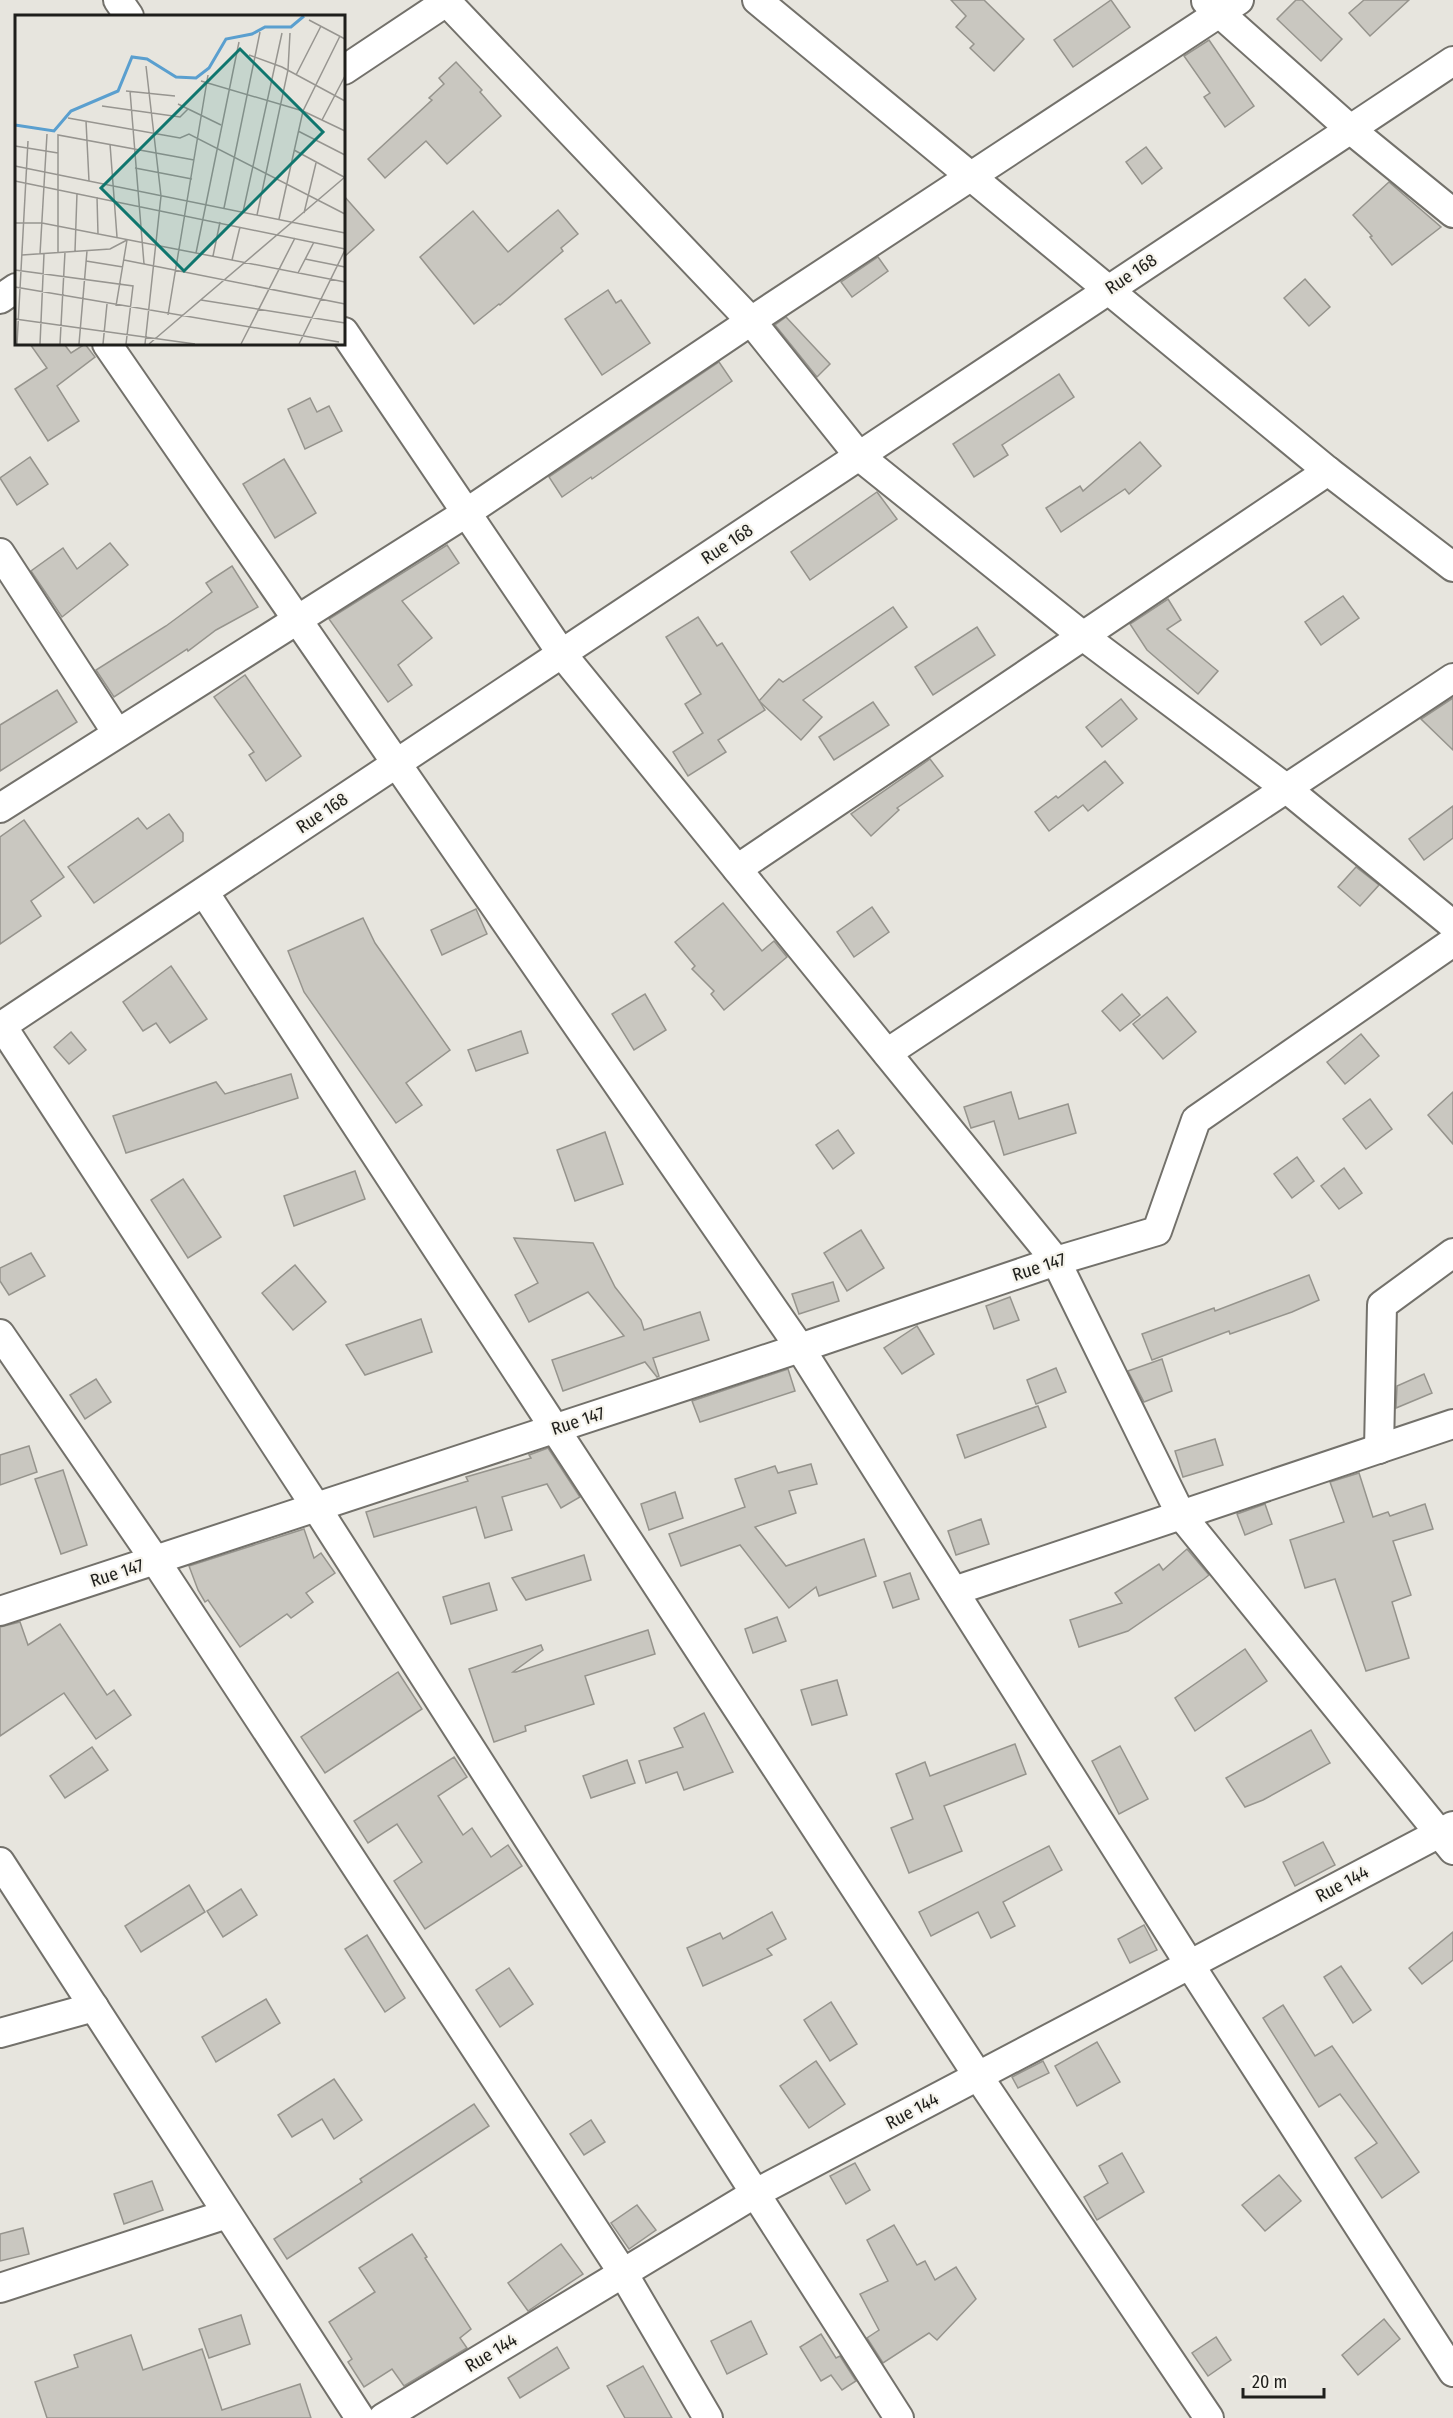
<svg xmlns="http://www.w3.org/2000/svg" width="1453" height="2418" font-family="'Fira Sans Condensed',sans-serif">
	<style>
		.building { fill: #c9c7c0; stroke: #96948d; stroke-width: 1.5 }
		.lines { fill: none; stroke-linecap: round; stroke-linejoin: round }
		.street-casing { stroke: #73716b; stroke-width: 32 }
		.street { stroke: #fff; stroke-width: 28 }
		.labels { text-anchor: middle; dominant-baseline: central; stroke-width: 4.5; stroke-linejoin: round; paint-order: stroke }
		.street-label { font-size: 18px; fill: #1e1e1b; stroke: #f5f3eb }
		.inset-river { fill: none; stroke: #5a9fcf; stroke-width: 3 }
		.inset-road { fill: none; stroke: #979590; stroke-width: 1.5 }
		.view { fill: #0f766e; fill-opacity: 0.15; stroke: #0f766e; stroke-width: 3 }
		.inset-edge { fill: none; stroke: #1e1e1b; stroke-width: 3 }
	</style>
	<rect width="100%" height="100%" fill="#e7e5de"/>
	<g class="building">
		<path d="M951 0H984L1024 39 994 71 970 48 974 44 956 27 966 16Z"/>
		<path d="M1111 0 1130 27 1073 67 1054 40Z"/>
		<path d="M1296 0H1302L1342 39 1321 61 1277 19Z"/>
		<path d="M1364 0H1409L1370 36 1349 13Z"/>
		<path d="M1209 40 1254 106 1225 127 1204 97 1210 93 1184 56Z"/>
		<path d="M456 62 482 90 480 92 501 116 447 164 426 141 385 178 368 159 432 100 429 98 444 84 439 78Z"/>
		<path d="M1146 147 1162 168 1142 184 1126 162Z"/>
		<path d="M1389 182 1441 227 1392 265 1370 237 1372 236 1353 215Z"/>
		<path d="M344 196 374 230 344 257Z"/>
		<path d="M558 210 578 234 561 248 563 251 500 305 499 304 474 324 420 257 473 211 508 252Z"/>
		<path d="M878 257 888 271 852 297 841 282Z"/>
		<path d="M1305 279 1330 307 1309 326 1284 298Z"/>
		<path d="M608 290 616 303 621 300 650 343 602 375 565 319Z"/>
		<path d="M786 317 830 364 817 377 775 325Z"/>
		<path d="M30 344H64L71 353 85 344 95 357 57 386 79 421 48 441 15 389 47 368Z"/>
		<path d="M719 362 732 381 592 479 591 477 562 497 549 477Z"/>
		<path d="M1059 374 1074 397 1002 445 1008 455 974 477 953 444Z"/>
		<path d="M310 398 317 412 329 406 342 431 305 449 288 409Z"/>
		<path d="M1140 442 1161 466 1129 494 1125 489 1061 532 1046 508 1080 486 1083 491Z"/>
		<path d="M30 457 48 484 17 505 0 478Z"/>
		<path d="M284 459 316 513 275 538 243 484Z"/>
		<path d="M877 492 897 519 810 580 791 552Z"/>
		<path d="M110 543 128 565 62 617 31 571 63 548 77 569Z"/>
		<path d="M447 545 459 563 402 601 432 638 398 665 412 685 388 702 329 619Z"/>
		<path d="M232 566 258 607 216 630 188 651 187 649 114 697 96 670 166 626 212 592 206 583Z"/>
		<path d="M1343 596 1359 618 1321 645 1305 622Z"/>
		<path d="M1168 599 1181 620 1167 629 1218 671 1198 694 1147 650 1130 624Z"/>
		<path d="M893 607 907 627 803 700 822 717 801 740 759 701 779 679 783 682Z"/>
		<path d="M698 617 717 646 722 643 765 710 718 740 726 752 688 776 673 752 703 733 685 704 701 694 666 637Z"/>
		<path d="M977 627 995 655 933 695 915 667Z"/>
		<path d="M245 675 301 756 266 781 249 755 254 752 214 697Z"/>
		<path d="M57 690 77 722 0 771V725Z"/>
		<path d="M1453 698V750L1421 719Z"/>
		<path d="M1121 699 1137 719 1102 747 1086 727Z"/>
		<path d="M873 702 889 725 834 760 819 737Z"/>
		<path d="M930 759 943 776 897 808 899 810 871 836 851 814Z"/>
		<path d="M1105 761 1123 783 1088 811 1083 805 1049 831 1035 812 1056 796 1058 798Z"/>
		<path d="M1453 806V838L1424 860 1409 839Z"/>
		<path d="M169 814 183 833V841L94 903 68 867 138 818 147 829Z"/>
		<path d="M24 820 64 877 31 901 41 916 0 944V837Z"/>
		<path d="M1356 867 1379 885 1360 906 1338 887Z"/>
		<path d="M723 903 762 951 774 941 787 957 724 1010 711 994 714 991 692 969 695 966 675 942Z"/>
		<path d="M872 907 889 932 854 957 837 932Z"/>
		<path d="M476 909 487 934 442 955 431 930Z"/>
		<path d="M363 918 375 943 450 1050 406 1083 422 1105 396 1123 304 992 288 951Z"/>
		<path d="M171 966 207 1019 170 1043 156 1023 143 1031 123 1002Z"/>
		<path d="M645 994 666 1030 634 1050 612 1014Z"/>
		<path d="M1122 994 1140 1015 1120 1031 1102 1011Z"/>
		<path d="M1167 997 1196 1032 1163 1059 1133 1024Z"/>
		<path d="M521 1031 528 1053 476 1071 468 1050Z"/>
		<path d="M71 1032 86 1050 69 1064 54 1047Z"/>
		<path d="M1361 1034 1379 1056 1345 1084 1327 1062Z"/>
		<path d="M291 1074 298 1098 126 1153 113 1116 216 1082 225 1094Z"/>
		<path d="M1011 1092 1019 1119 1068 1104 1076 1133 1004 1155 994 1121 971 1128 964 1107Z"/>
		<path d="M1453 1092V1144L1428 1115Z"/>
		<path d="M1370 1099 1392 1129 1366 1149 1343 1119Z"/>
		<path d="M838 1130 854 1153 833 1169 816 1145Z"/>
		<path d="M605 1132 623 1184 575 1201 557 1150Z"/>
		<path d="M1297 1157 1314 1181 1292 1198 1274 1174Z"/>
		<path d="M1344 1168 1362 1193 1339 1209 1321 1186Z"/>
		<path d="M355 1171 365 1199 294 1226 284 1196Z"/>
		<path d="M183 1179 221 1237 188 1258 151 1200Z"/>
		<path d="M861 1230 884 1268 847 1291 824 1253Z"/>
		<path d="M514 1238 593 1243 615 1287 641 1320 644 1330 700 1312 709 1340 653 1358 659 1376 657 1377 645 1362 563 1391 552 1360 624 1336 588 1292 529 1322 515 1295 538 1283Z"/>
		<path d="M31 1253 45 1276 9 1295 0 1281V1268Z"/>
		<path d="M295 1265 326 1302 293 1330 262 1293Z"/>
		<path d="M1309 1275 1319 1300 1292 1312 1230 1334 1229 1331 1152 1360 1142 1334 1214 1308 1215 1311Z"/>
		<path d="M833 1282 839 1301 799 1314 792 1294Z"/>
		<path d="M1010 1297 1019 1320 994 1329 986 1306Z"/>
		<path d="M421 1319 432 1352 365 1375 346 1345Z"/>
		<path d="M917 1326 934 1354 902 1374 884 1348Z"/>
		<path d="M1162 1359 1172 1391 1144 1402 1128 1371Z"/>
		<path d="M1056 1368 1066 1392 1036 1404 1027 1380Z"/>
		<path d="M788 1369 795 1391 700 1422 692 1401Z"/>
		<path d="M1424 1374 1432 1393 1396 1408 1397 1386Z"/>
		<path d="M96 1379 111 1402 85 1419 70 1395Z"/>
		<path d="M1038 1406 1046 1427 965 1458 957 1435Z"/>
		<path d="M1215 1439 1223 1465 1183 1477 1175 1451Z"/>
		<path d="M29 1446 37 1472 0 1485V1455Z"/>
		<path d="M548 1448 580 1497 561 1508 547 1484 502 1497 512 1530 485 1538 476 1507 374 1537 366 1512 468 1481 466 1477 531 1458 529 1455Z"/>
		<path d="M811 1464 817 1484 789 1491 796 1513 755 1527 786 1566 864 1539 876 1576 819 1596 816 1587 789 1608 740 1545 681 1566 669 1534 745 1507 735 1479 775 1466 778 1473Z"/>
		<path d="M63 1470 87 1545 61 1554 35 1479Z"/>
		<path d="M1359 1473 1373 1517 1388 1512 1390 1516 1425 1504 1433 1529 1393 1541 1411 1595 1392 1602 1409 1658 1366 1671 1335 1579 1305 1588 1290 1540 1344 1522 1330 1482Z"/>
		<path d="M675 1492 683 1518 649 1530 641 1504Z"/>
		<path d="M1265 1504 1272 1524 1245 1535 1237 1514Z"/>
		<path d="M981 1519 989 1544 956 1555 948 1531Z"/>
		<path d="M304 1529 314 1558 321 1553 335 1573 306 1593 313 1602 291 1618 287 1614 240 1647 208 1600 205 1602 198 1590 189 1566Z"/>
		<path d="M1187 1549 1209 1575 1204 1579 1128 1631 1079 1647 1070 1620 1122 1603 1115 1593 1159 1564 1163 1570Z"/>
		<path d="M584 1555 591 1580 526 1600 512 1578Z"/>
		<path d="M910 1573 919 1599 893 1608 884 1582Z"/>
		<path d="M489 1583 497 1610 451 1624 443 1597Z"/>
		<path d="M777 1617 786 1641 753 1653 745 1629Z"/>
		<path d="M20 1622 28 1645 60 1624 107 1695 114 1690 131 1715 96 1739 64 1693 0 1736V1627Z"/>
		<path d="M648 1630 655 1654 585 1676 594 1704 525 1726 526 1731 494 1742 469 1669 541 1645 543 1650 513 1672H516Z"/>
		<path d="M1245 1649 1267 1681 1195 1731 1175 1698Z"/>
		<path d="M398 1672 422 1709 325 1773 301 1737Z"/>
		<path d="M837 1680 847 1715 812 1725 801 1690Z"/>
		<path d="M704 1713 733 1772 684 1790 677 1772 646 1783 639 1761 683 1747 674 1728Z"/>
		<path d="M1311 1730 1330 1763 1263 1800 1245 1807 1226 1778Z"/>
		<path d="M1015 1744 1026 1774 944 1806 962 1851 909 1873 891 1828 913 1819 896 1774 925 1762 930 1776Z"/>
		<path d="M1120 1746 1148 1799 1119 1814 1092 1761Z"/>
		<path d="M92 1747 108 1770 65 1798 50 1776Z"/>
		<path d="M454 1757 467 1777 438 1796 463 1835 472 1828 491 1857 508 1845 522 1866 425 1929 394 1881 422 1862 397 1824 368 1843 354 1821Z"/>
		<path d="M627 1760 635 1783 591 1798 583 1776Z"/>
		<path d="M1323 1842 1335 1865 1295 1886 1283 1862Z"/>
		<path d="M1049 1846 1062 1870 1003 1902 1015 1926 991 1938 978 1912 931 1936 919 1912Z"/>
		<path d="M189 1885 205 1912 141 1952 125 1926Z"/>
		<path d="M241 1889 257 1915 223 1937 207 1911Z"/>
		<path d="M772 1912 786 1939 767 1949 772 1955 703 1986 687 1948 720 1933 723 1939Z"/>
		<path d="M1144 1925 1157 1950 1130 1963 1118 1939Z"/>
		<path d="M1453 1932V1960L1422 1984 1409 1968Z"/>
		<path d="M367 1935 405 1998 385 2012 345 1949Z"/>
		<path d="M1341 1966 1371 2010 1353 2023 1324 1977Z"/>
		<path d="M509 1968 533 2004 500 2027 476 1990Z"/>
		<path d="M266 1999 280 2023 216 2062 202 2037Z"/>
		<path d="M831 2002 857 2044 830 2061 804 2020Z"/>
		<path d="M1283 2005 1315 2056 1332 2046 1419 2172 1382 2198 1355 2158 1377 2143 1340 2094 1319 2107 1263 2018Z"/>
		<path d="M1097 2042 1120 2082 1077 2106 1055 2066Z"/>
		<path d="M816 2061 845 2104 809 2128 780 2086Z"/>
		<path d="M1043 2061 1049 2073 1018 2088 1012 2077Z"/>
		<path d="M334 2079 362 2120 334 2139 322 2119 292 2137 278 2115Z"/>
		<path d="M474 2104 489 2126 287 2259 274 2239 362 2182 360 2179Z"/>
		<path d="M591 2120 605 2142 584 2155 570 2134Z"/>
		<path d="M1122 2153 1144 2192 1097 2220 1084 2197 1108 2183 1099 2166Z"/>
		<path d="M855 2163 870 2190 846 2204 830 2176Z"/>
		<path d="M1279 2175 1301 2201 1265 2231 1242 2205Z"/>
		<path d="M152 2181 163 2210 124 2224 114 2194Z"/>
		<path d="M637 2205 656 2230 629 2249 611 2223Z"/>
		<path d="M894 2225 917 2265 925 2261 935 2280 956 2267 976 2299 937 2340 929 2333 883 2363 867 2338 879 2330 860 2294 888 2281 867 2240Z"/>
		<path d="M23 2228 29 2254 0 2261V2234Z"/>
		<path d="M412 2234 427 2257 425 2258 471 2329 460 2338 467 2348 404 2386 392 2369 364 2387 348 2362 352 2359 329 2322 375 2292 359 2268Z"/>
		<path d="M561 2244 583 2274 528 2311 508 2283Z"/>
		<path d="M241 2315 250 2344 209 2358 199 2329Z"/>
		<path d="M1384 2319 1400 2339 1358 2375 1342 2355Z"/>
		<path d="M751 2321 767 2354 727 2374 711 2341Z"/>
		<path d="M821 2334 836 2358 840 2356 856 2381 842 2390 831 2375 821 2381 800 2347Z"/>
		<path d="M131 2335 143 2370 202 2349 222 2410 300 2384 311 2418H47L35 2382 78 2367 74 2355Z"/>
		<path d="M1216 2337 1231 2360 1208 2376 1192 2353Z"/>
		<path d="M557 2347 569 2368 520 2398 508 2378Z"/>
		<path d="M643 2366 672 2418H625L607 2386Z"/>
	</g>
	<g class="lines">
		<defs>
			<g id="street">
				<path d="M118 0 129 16"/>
				<path d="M445 0 751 321 859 456 1083 636 1287 789 1453 925"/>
				<path d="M757 0 1328 471 1453 567"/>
				<path d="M1206 1 1350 129 1453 213"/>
				<path d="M344 70 449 0"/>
				<path d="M0 299 16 288"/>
				<path d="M344 332 562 654 1056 1261 1181 1515 1453 1850"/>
				<path d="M107 344 800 1348 1190 1965 1453 2372"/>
				<path d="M0 553 117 733"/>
				<path d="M0 808 466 513 751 321 1239 0"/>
				<path d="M737 869 1328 471"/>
				<path d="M204 892 978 2076 1209 2418"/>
				<path d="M2 1026 316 1507 899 2418"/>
				<path d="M0 1027 1453 61"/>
				<path d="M887 1053 1453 678"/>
				<path d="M0 1334 155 1560 623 2273 708 2418"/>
				<path d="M1379 1449 1382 1305 1453 1253"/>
				<path d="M954 1591 1453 1424"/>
				<path d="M0 1611 800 1348 1056 1261 1157 1231 1196 1120 1453 942"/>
				<path d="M0 1862 360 2418"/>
				<path d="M0 2033 94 2007"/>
				<path d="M0 2288 227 2214"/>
				<path d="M383 2418 754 2194 1453 1826"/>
			</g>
		</defs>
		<use href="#street" class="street-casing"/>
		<use href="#street" class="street"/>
	</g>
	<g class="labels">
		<g class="street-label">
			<text transform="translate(1131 274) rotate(-34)">Rue 168</text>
			<text transform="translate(727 544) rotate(-34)">Rue 168</text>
			<text transform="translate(322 813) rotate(-34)">Rue 168</text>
			<text transform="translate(1039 1267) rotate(-18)">Rue 147</text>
			<text transform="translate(578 1421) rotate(-18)">Rue 147</text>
			<text transform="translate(117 1573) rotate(-18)">Rue 147</text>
			<text transform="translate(1342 1884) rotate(-28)">Rue 144</text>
			<text transform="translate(912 2111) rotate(-28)">Rue 144</text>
			<text transform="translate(491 2353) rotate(-31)">Rue 144</text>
		</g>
	</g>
	<g transform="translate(15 15)">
		<rect width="330" height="330" fill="#e7e5de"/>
		<path class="inset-river" d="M0 110 39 116 56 96 103 76 117 42 132 44 161 62 181 63 194 53 211 24 237 19 250 12H276L289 1"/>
		<path class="inset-road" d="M294 5 330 24M234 40 267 52 330 86M281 60 306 11M186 66 288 96 330 116M111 76 160 81M115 76 129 249M163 89 206 110M87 91 165 102 173 94M53 103 165 123 174 119 330 199M307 105 330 61M71 106 74 166M283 116 330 140M95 129 102 222M0 131 43 138M279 135 329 162M0 151 330 218M120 153 177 164M0 166 330 234M82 182 83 219M209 193 245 17M228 197 267 18M289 198 301 148M242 200 273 55 275 18M264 204 288 96 325 21M0 208H27L330 267M60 236 62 178M43 238V120L179 145M181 238 224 27M25 239 32 119M7 240 95 234 112 225M198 241 205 207M290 244 330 252M109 245 330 289M217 245 225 212M71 246 108 252M0 255 118 271 111 329M283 258 299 227M0 272 324 327M186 285 330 308M101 291 112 225M153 300 193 60M0 304 180 329M2 329 13 126M25 329 29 239M45 329 50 237M64 329 72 236M88 329 92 289M130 329 146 181 131 51M134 329 330 162M226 329 280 223M284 329 330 235"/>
		<path class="view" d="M225 34 308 117 169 256 86 173Z"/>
		<rect width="330" height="330" class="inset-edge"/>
	</g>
	<path d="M1243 2388v9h81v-9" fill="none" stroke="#1e1e1b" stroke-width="3"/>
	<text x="1252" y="2388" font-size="18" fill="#1e1e1b" stroke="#f5f3eb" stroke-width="4.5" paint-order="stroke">20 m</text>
</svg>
